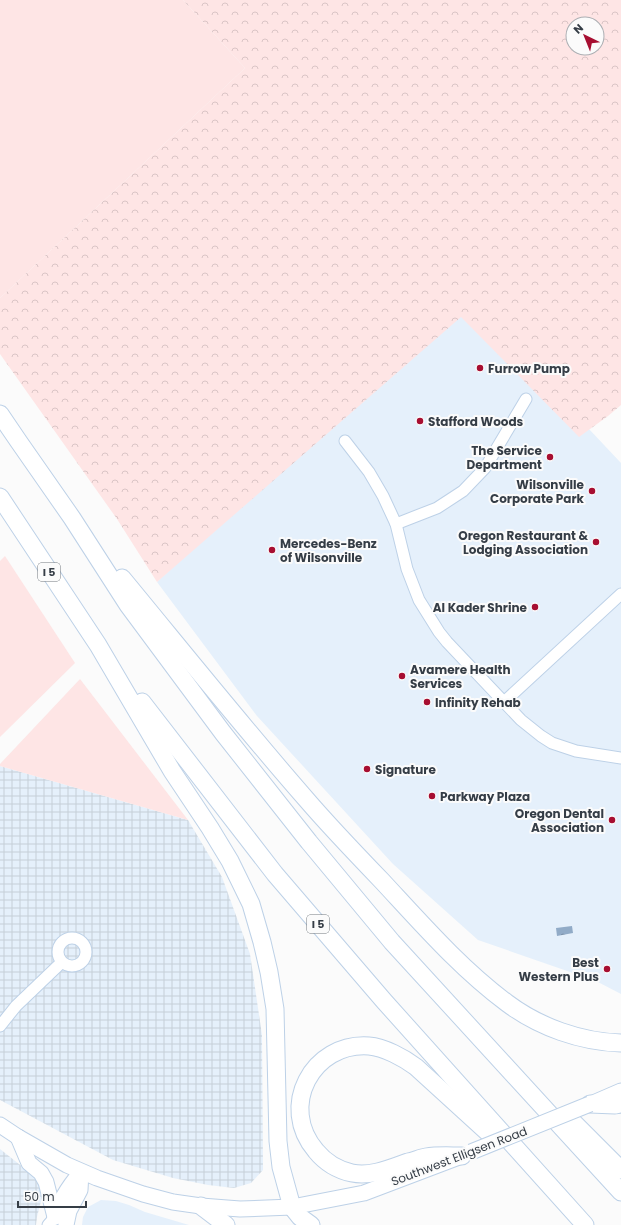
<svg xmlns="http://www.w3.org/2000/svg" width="621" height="1225" font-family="Poppins,sans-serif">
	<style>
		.built { fill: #e5f0fb }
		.industrial { fill: url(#industrial-grid) }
		.green { fill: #fee5e5 }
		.forest { fill: url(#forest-crowns); fill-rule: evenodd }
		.water { fill: url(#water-ripples) }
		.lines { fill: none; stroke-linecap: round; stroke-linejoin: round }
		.minor-casing { stroke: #bdd1e7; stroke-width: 13 }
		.major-casing { stroke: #bdd1e7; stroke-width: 17 }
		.highway-casing { stroke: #bdd1e7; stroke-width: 19 }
		.minor { stroke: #fff; stroke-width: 11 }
		.major { stroke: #fff; stroke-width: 15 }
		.highway { stroke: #fff; stroke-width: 17 }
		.major-bridge-casing { stroke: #bdd1e7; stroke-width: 17; stroke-linecap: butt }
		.major-bridge { stroke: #fff; stroke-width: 15 }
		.poi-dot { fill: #a70e31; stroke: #fbfbfb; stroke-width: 1.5 }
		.labels { text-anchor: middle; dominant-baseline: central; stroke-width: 4; stroke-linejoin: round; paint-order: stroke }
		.shield { fill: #fbfbfb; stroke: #70767c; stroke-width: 1 }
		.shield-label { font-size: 11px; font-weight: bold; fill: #353d46 }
		.poi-label { font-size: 12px; font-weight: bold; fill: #353d46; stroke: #fbfbfb; text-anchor: start }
		.street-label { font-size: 12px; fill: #353d46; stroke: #fbfbfb }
	</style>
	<defs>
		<pattern id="industrial-grid" width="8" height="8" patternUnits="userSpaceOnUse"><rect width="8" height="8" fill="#e5f0fb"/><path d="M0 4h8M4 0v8" fill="none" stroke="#c5cfd8"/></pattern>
		<pattern id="forest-crowns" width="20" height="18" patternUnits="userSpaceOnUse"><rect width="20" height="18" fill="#fee5e5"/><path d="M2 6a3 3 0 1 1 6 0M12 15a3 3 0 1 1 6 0" fill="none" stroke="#dac5c6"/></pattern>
		<pattern id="water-ripples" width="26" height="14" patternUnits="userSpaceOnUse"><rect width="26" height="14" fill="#91abc7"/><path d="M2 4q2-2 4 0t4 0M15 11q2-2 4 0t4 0" fill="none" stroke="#778ca3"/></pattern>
	</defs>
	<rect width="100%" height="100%" fill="#fbfbfb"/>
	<g class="built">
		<path d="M462 294 621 463V994L596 981 478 940 393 864 257 716 157 582Z"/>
		<path d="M101 1200 116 1201 129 1205 145 1212 189 1225H82L83 1217 88 1207Z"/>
	</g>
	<g class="industrial">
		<path d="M0 766 188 820 222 877 250 954 262 1035 263 1170 251 1183 234 1188 208 1185 173 1178 113 1160 0 1100Z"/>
		<path d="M0 1149 38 1179 41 1188 42 1197 37 1217 36 1225H0Z"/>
	</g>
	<g class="green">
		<path d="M0 0H183L245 68 0 298Z"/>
		<path d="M5 556 75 663 0 737V561Z"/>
		<path d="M80 679 188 820 0 766V764Z"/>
	</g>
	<path class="forest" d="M183 0H621V405L608 416 579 437 461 317 157 582 117 519 0 354V298L245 68ZM573 24H597V48H573Z"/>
	<path class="water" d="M572 926 573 933 557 936 556 928Z"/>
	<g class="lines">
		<defs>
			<g id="minor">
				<path d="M345 441 369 472 383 496 396 524 407 569 419 600 439 632 447 642 521 720 541 736 552 743 576 751 621 758"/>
				<path d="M396 524 437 508 463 491 485 468 526 399"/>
				<path d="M504 702 621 594"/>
				<circle cx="72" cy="952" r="14"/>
				<path d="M0 1026 16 1006 62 962"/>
				<path d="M48 1225 55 1217"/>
			</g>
			<g id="major">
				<path d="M591 1104 621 1091"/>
				<path d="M0 1125 18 1137 67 1165 97 1178 143 1194 173 1202 201 1206 240 1209 292 1207 364 1193 459 1157"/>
				<path d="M18 1137 29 1163 41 1173 46 1182 55 1217"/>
				<path d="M55 1217C59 1200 70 1185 81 1172"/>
				<path d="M66 1225 69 1211 80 1190 81 1172"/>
			</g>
			<g id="highway">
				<path d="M0 414 19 442 72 518 128 605 223 733 309 842 392 942 621 1192"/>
				<path d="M0 497 98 645 172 771 210 828 230 861 251 904 262 942 269 972 275 1009 278 1141 281 1167 292 1207 300 1217 311 1225"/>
				<path d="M122 578C183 652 243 727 306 799 330 827 356 854 382 881 421 923 461 969 507 1003 539 1027 581 1042 621 1043"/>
				<path d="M142 702 275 874 384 1001 585 1225"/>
				<path d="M590 1104 615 1105 621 1104"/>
				<path d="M566 1115 621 1170"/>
				<path d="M462 1156C450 1156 438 1155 426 1157 420 1158 414 1161 408 1162 391 1168 371 1177 352 1173 338 1170 325 1162 316 1151 278 1107 312 1042 369 1046 384 1047 404 1058 416 1067L495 1139"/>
				<path d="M201 1206 226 1225"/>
			</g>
		</defs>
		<use href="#minor" class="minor-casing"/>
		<use href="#major" class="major-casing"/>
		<use href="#highway" class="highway-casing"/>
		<use href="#minor" class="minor"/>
		<use href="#major" class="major"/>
		<use href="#highway" class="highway"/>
		<defs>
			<path id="major-bridge" d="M471 1152 590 1104"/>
		</defs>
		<use href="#major-bridge" class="major-bridge-casing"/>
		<use href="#major-bridge" class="major-bridge"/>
	</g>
	<g class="poi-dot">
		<circle cx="480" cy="368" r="4"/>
		<circle cx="420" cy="421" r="4"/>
		<circle cx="550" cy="457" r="4"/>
		<circle cx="592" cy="491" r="4"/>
		<circle cx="596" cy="542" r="4"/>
		<circle cx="272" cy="550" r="4"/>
		<circle cx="535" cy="607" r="4"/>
		<circle cx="402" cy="676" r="4"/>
		<circle cx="427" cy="702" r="4"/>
		<circle cx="367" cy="769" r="4"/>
		<circle cx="432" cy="796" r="4"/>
		<circle cx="612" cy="820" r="4"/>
		<circle cx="607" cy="969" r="4"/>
	</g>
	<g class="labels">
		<g class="shield">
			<rect x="38" y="563" width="22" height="18" rx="3"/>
			<rect x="307" y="915" width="22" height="18" rx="3"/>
		</g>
		<g class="shield-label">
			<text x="49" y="572">I 5</text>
			<text x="318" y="924">I 5</text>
		</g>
		<g class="poi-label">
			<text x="488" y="368">Furrow Pump</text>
			<text x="428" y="421">Stafford Woods</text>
			<text x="542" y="450" text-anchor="end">The Service<tspan x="542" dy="14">Department</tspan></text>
			<text x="584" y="484" text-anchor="end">Wilsonville<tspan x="584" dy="14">Corporate Park</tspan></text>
			<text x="588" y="535" text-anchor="end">Oregon Restaurant &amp;<tspan x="588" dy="14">Lodging Association</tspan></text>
			<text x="280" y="543">Mercedes-Benz<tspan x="280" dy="14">of Wilsonville</tspan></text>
			<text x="527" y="607" text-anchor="end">Al Kader Shrine</text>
			<text x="410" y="669">Avamere Health<tspan x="410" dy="14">Services</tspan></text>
			<text x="435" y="702">Infinity Rehab</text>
			<text x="375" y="769">Signature</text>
			<text x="440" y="796">Parkway Plaza</text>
			<text x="604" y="813" text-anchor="end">Oregon Dental<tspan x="604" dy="14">Association</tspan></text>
			<text x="599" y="962" text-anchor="end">Best<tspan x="599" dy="14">Western Plus</tspan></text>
		</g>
		<g class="street-label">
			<text transform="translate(459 1156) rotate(-21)">Southwest Elligsen Road</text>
		</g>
	</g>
	<g transform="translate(585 36) rotate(317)"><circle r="19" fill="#fbfbfb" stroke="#acafb3"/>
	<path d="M0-3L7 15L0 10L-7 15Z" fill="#a70e31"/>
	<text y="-6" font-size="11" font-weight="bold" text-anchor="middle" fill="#353d46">N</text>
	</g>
	<path d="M18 1201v6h68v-6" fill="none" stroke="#353d46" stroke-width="2"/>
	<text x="24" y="1201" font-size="12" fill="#353d46" stroke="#fbfbfb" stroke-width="3" paint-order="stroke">50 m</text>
</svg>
